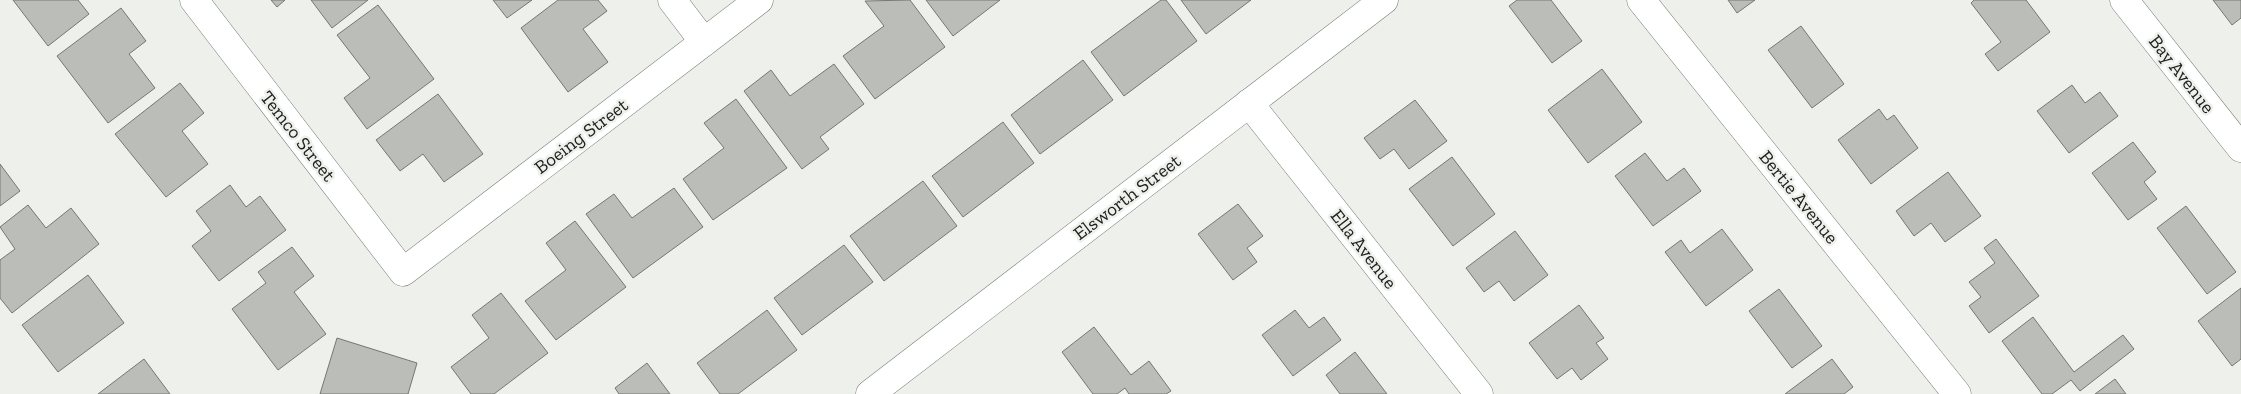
<svg xmlns="http://www.w3.org/2000/svg" width="2241" height="394" font-family="'Zilla Slab',serif">
	<style>
		.building { fill: #bbbeb8; stroke: #757872 }
		.lines { fill: none; stroke-linecap: round; stroke-linejoin: round }
		.minor-casing { stroke: #7b7e78; stroke-width: 29 }
		.tertiary-casing { stroke: #7b7e78; stroke-width: 29 }
		.minor { stroke: #fff; stroke-width: 28 }
		.tertiary { stroke: #fff; stroke-width: 28 }
		.labels { text-anchor: middle; dominant-baseline: central; stroke-width: 5; stroke-linejoin: round; paint-order: stroke }
		.street-label { font-size: 19px; fill: #20211f; stroke: #eef1eb }
	</style>
	<rect width="100%" height="100%" fill="#eef1eb"/>
	<g class="building">
		<path d="M13 0H78L89 14 48 46Z"/>
		<path d="M271 0H285L277 7Z"/>
		<path d="M311 0H368L332 28Z"/>
		<path d="M493 0H532L507 18Z"/>
		<path d="M558 0H598L607 11 583 29 608 62 568 92 521 28Z"/>
		<path d="M910 0 945 47 875 99 843 56 884 26 865 1Z"/>
		<path d="M926 0H1000L953 36Z"/>
		<path d="M1161 0H1166L1197 41 1124 96 1091 52Z"/>
		<path d="M1181 0H1251L1206 34Z"/>
		<path d="M1517 0H1551L1582 41 1552 63 1509 6Z"/>
		<path d="M1728 0H1755L1737 13Z"/>
		<path d="M1974 0H2026L2050 32 1998 71 1985 54 2001 42 1971 3Z"/>
		<path d="M2213 0H2241V18L2232 25Z"/>
		<path d="M378 5 434 79 367 129 344 98 370 78 337 35Z"/>
		<path d="M121 8 146 41 129 54 155 88 108 123 57 56Z"/>
		<path d="M1801 26 1844 84 1812 108 1768 50Z"/>
		<path d="M1083 60 1113 100 1040 154 1011 115Z"/>
		<path d="M834 64 864 104 820 137 829 149 802 169 744 91 771 70 790 96Z"/>
		<path d="M1602 69 1642 122 1588 163 1548 110Z"/>
		<path d="M180 83 204 113 182 131 208 164 166 197 115 134Z"/>
		<path d="M2072 85 2085 103 2100 92 2118 116 2069 153 2037 111Z"/>
		<path d="M438 94 483 154 444 182 423 154 400 171 376 140Z"/>
		<path d="M736 99 787 168 713 220 683 179 724 148 704 123Z"/>
		<path d="M1415 100 1447 141 1409 169 1394 149 1380 159 1364 138Z"/>
		<path d="M1879 109 1887 120 1894 115 1918 148 1871 184 1838 140Z"/>
		<path d="M1003 122 1034 163 963 217 932 176Z"/>
		<path d="M2133 142 2156 172 2144 182 2157 199 2128 220 2092 173Z"/>
		<path d="M1645 153 1667 181 1684 168 1701 191 1653 226 1615 176Z"/>
		<path d="M1452 157 1495 214 1453 246 1409 189Z"/>
		<path d="M0 164 20 191 0 206Z"/>
		<path d="M1948 172 1981 216 1945 242 1931 223 1914 236 1896 211Z"/>
		<path d="M923 181 957 226 884 281 850 236Z"/>
		<path d="M230 185 246 207 260 196 286 230 219 281 192 246 211 231 196 211Z"/>
		<path d="M674 188 703 227 633 278 586 214 614 194 632 218Z"/>
		<path d="M1238 204 1263 236 1247 248 1257 262 1233 280 1198 234Z"/>
		<path d="M28 205 46 228 71 208 99 244 12 313 0 298V260L15 249 0 227Z"/>
		<path d="M2186 206 2236 272 2207 294 2157 228Z"/>
		<path d="M575 221 626 287 556 340 525 301 566 270 546 243Z"/>
		<path d="M1722 229 1753 270 1706 306 1665 252 1681 240 1690 253Z"/>
		<path d="M1515 231 1548 275 1514 301 1499 281 1484 292 1466 268Z"/>
		<path d="M1996 239 2039 296 1989 333 1969 306 1981 297 1969 282 1995 263 1984 248Z"/>
		<path d="M844 245 873 282 802 335 774 298Z"/>
		<path d="M292 247 314 276 294 292 326 334 278 370 232 309 266 283 258 272Z"/>
		<path d="M88 275 124 323 58 372 22 325Z"/>
		<path d="M2241 288V359L2232 366 2198 321Z"/>
		<path d="M1779 289 1822 346 1792 368 1749 311Z"/>
		<path d="M501 293 548 353 494 394H471L451 367 489 338 472 315Z"/>
		<path d="M1579 305 1604 338 1596 343 1608 359 1581 380 1572 368 1557 379 1529 343Z"/>
		<path d="M767 310 797 350 738 394H720L697 363Z"/>
		<path d="M1295 310 1309 328 1324 317 1341 340 1293 376 1262 335Z"/>
		<path d="M2033 317 2074 372 2123 335 2134 349 2080 391 2071 380 2052 394H2042L2002 341Z"/>
		<path d="M1094 327 1131 375 1149 361 1171 391 1166 394H1129L1125 388 1117 394H1093L1062 352Z"/>
		<path d="M337 338 417 363 408 394H320Z"/>
		<path d="M1355 352 1387 394H1340L1326 375Z"/>
		<path d="M144 359 170 394H98Z"/>
		<path d="M1832 359 1853 387 1844 394H1785Z"/>
		<path d="M647 363 670 394H619L615 388Z"/>
		<path d="M2115 379 2126 394H2095Z"/>
	</g>
	<g class="lines">
		<defs>
			<g id="minor">
				<path d="M194 0 403 272 759 0"/>
				<path d="M672 0 704 42"/>
				<path d="M1641 0 1957 394"/>
				<path d="M1249 103 1479 394"/>
			</g>
			<g id="tertiary">
				<path d="M2124 0 2241 148"/>
				<path d="M870 394 1384 0"/>
			</g>
		</defs>
		<use href="#minor" class="minor-casing"/>
		<use href="#tertiary" class="tertiary-casing"/>
		<use href="#minor" class="minor"/>
		<use href="#tertiary" class="tertiary"/>
	</g>
	<g class="labels">
		<g class="street-label">
			<text transform="translate(2182 74) rotate(52)">Bay Avenue</text>
			<text transform="translate(298 136) rotate(52)">Temco Street</text>
			<text transform="translate(581 136) rotate(-37)">Boeing Street</text>
			<text transform="translate(1127 197) rotate(-37)">Elsworth Street</text>
			<text transform="translate(1799 197) rotate(51)">Bertie Avenue</text>
			<text transform="translate(1364 249) rotate(52)">Ella Avenue</text>
		</g>
	</g>
</svg>
